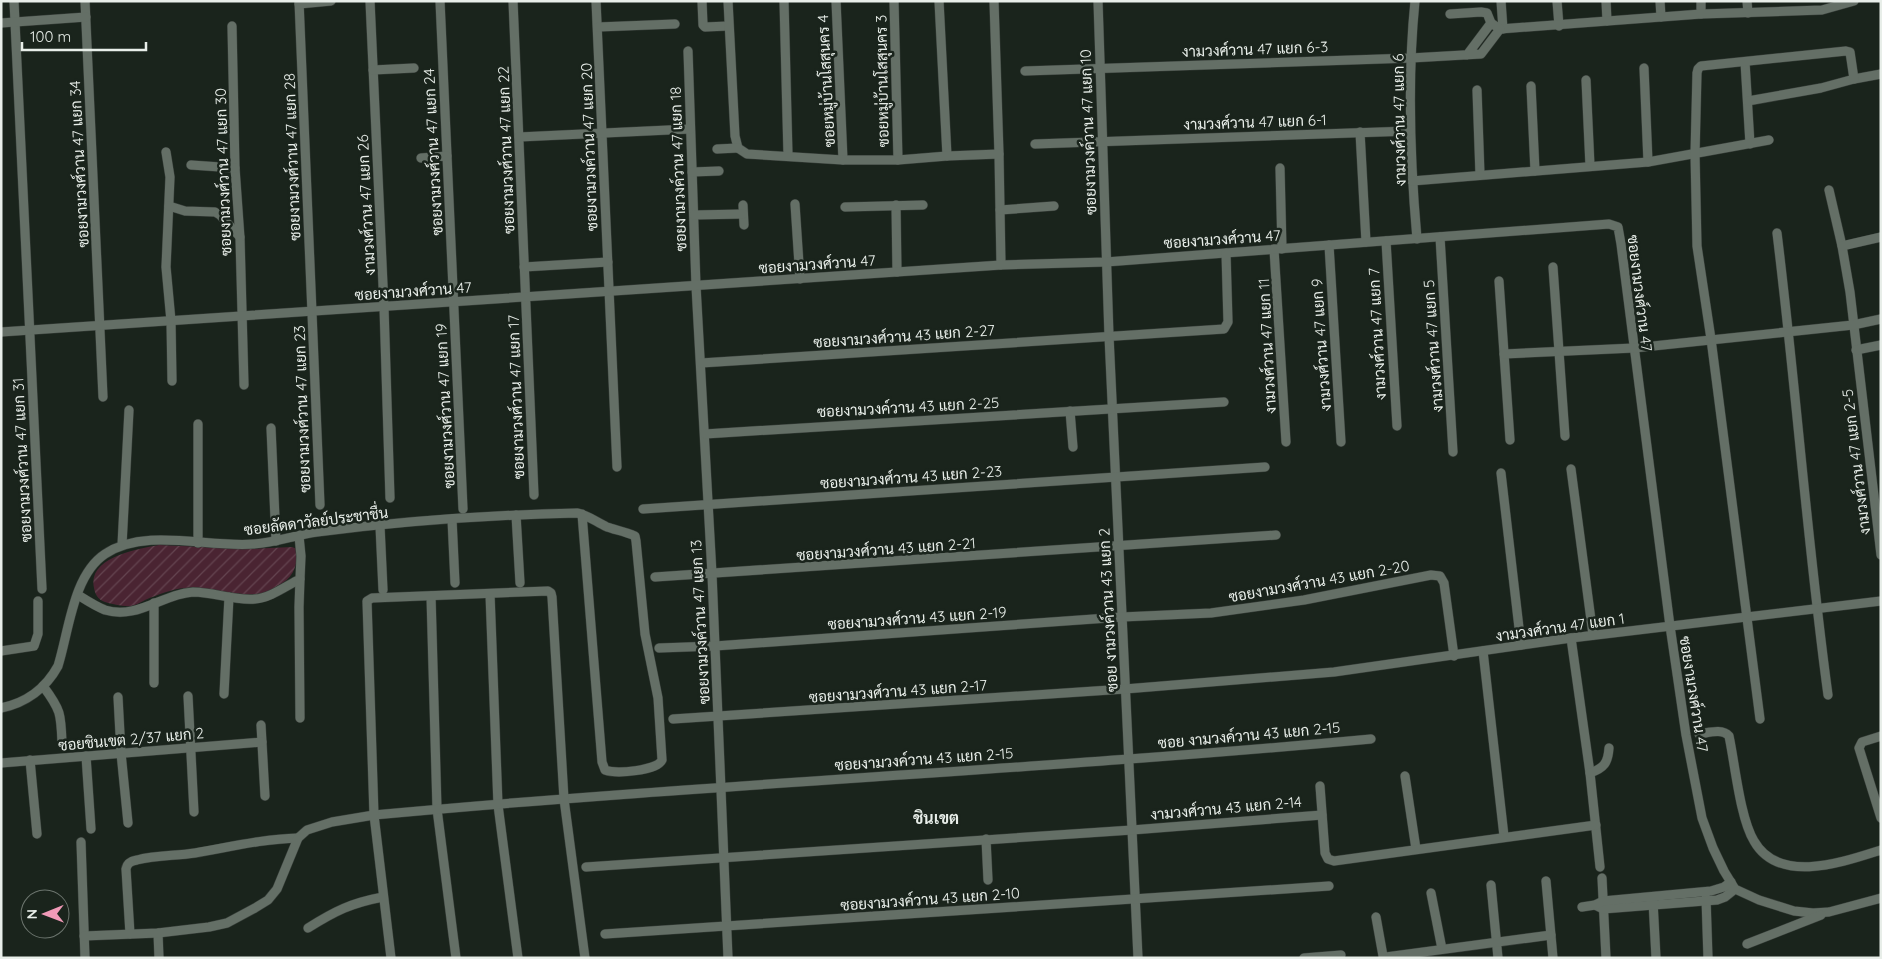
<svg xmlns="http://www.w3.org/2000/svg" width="1882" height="959" font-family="Quicksand,Sarabun,sans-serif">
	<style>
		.garden { fill: url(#garden-furrows) }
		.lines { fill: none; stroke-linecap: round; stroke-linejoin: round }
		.minor-casing { stroke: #373e39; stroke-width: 10 }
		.minor { stroke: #646f66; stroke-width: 9 }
		.labels { text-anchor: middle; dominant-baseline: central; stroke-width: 5; stroke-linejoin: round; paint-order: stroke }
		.street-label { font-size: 15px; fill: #e8eee9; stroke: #1a241c }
		.neighbourhood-label { font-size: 16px; font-weight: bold; fill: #e8eee9; stroke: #1a241c }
	</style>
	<defs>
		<pattern id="garden-furrows" width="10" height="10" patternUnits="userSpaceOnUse" patternTransform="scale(1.25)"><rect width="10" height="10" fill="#4a2432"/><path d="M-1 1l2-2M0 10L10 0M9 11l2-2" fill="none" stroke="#644450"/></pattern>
	</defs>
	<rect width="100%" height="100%" fill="#1a241c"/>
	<path class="garden" d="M159 545 248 549 292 547 297 549C298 566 293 579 277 586 273 589 269 592 264 593 246 599 207 586 185 588 172 589 157 595 145 600 141 602 136 605 131 606 124 607 112 604 105 602 98 600 95 594 94 588 87 557 138 549 159 545Z"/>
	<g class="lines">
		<defs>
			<g id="minor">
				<path d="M14 1 42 589"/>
				<path d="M85 1 103 397"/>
				<path d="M299 1 320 505"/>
				<path d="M370 1 384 307 390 498"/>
				<path d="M440 1 463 509"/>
				<path d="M513 1 534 495"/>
				<path d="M596 1 617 467"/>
				<path d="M702 1 703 25 705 27 728 26"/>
				<path d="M728 1 735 136 738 148"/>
				<path d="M784 1 788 155"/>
				<path d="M836 1 843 160"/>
				<path d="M894 1 898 160"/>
				<path d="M939 1 947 156"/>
				<path d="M994 1 999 154"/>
				<path d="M1098 1 1109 336 1138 958"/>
				<path d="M1415 1C1407 80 1410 160 1417 239"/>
				<path d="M1501 1 1503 29"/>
				<path d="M1557 1 1559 26"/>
				<path d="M1606 1 1607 21"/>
				<path d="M1660 1 1661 17"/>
				<path d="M1701 1V14"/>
				<path d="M1747 1 1748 13"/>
				<path d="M299 4 331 1"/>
				<path d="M1450 14 1481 12 1487 13 1491 23"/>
				<path d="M1 23 86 17"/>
				<path d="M232 26 235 168 240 238 244 385"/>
				<path d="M598 27 675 24"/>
				<path d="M1500 29 1701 14 1822 10 1854 1"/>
				<path d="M688 51 696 286 712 574 728 958"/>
				<path d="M1745 62 1750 144"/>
				<path d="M1644 68 1648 162"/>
				<path d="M373 70 414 68"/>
				<path d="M1025 71 1411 58 1481 54 1500 29 1491 23 1467 55"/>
				<path d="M1586 80 1590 166"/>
				<path d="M1531 86 1535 171"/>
				<path d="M1477 90 1480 175"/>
				<path d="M1748 101 1821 88 1854 79 1881 74"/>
				<path d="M1360 132 1366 242"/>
				<path d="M519 137 690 129"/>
				<path d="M1035 144 1410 131"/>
				<path d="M738 148 747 154 843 160H898L947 156 999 154 1001 265"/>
				<path d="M717 149 738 148"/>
				<path d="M166 152 170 177 166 267 171 321 172 381"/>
				<path d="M421 158 447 156"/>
				<path d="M191 165 235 168"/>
				<path d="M1280 168 1282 249"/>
				<path d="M692 172 719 171"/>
				<path d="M1412 181 1648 162 1769 140"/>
				<path d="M1829 190 1842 246 1850 292 1881 555"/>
				<path d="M795 204 800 279"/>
				<path d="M743 205 744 225"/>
				<path d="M896 205 897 272"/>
				<path d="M169 206 185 211 215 212 220 215 240 237"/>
				<path d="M845 207 923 205"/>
				<path d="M1000 210 1054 206"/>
				<path d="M694 215 743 214"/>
				<path d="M1777 233C1796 387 1807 541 1828 695"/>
				<path d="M1440 237 1453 452"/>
				<path d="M1386 241 1397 426"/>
				<path d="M1329 245 1341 442"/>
				<path d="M1842 246 1881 237"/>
				<path d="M1274 249 1286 442"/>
				<path d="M524 267 608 262"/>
				<path d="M1553 267 1565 436"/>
				<path d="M1499 281 1510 440"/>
				<path d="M1 332 1001 265 1106 262 1609 224 1618 227 1621 244 1670 626 1686 735 1702 818 1713 848 1724 871 1735 889 1759 900 1794 911 1813 913 1829 912 1881 898"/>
				<path d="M1856 350 1881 345"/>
				<path d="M1504 354 1634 348 1853 325 1881 319"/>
				<path d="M701 363 1224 329 1228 322 1226 253"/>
				<path d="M1070 411 1073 447"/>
				<path d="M198 424V543"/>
				<path d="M271 428 276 541"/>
				<path d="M705 434 1224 402"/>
				<path d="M1571 469 1593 635"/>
				<path d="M1501 473 1521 645"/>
				<path d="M643 509 1265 467"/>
				<path d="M516 515 520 583"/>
				<path d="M452 519 455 583"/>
				<path d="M380 526 383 590"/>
				<path d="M122 545 129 410"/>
				<path d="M655 577 1276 535"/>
				<path d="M490 594 498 805 518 958"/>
				<path d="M78 595C86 600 95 606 105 610 137 620 162 594 193 592 214 592 234 601 255 599 270 598 286 586 300 579L301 556 299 536"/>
				<path d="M431 596 437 809 456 958"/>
				<path d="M154 603V683"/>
				<path d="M1571 638 1590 773 1600 867"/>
				<path d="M659 648 715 646 1122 617 1211 613 1304 600 1431 575 1440 576 1444 583 1454 656"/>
				<path d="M1 651 34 646 38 634V601"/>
				<path d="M1483 651 1504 836"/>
				<path d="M43 686C61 710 61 714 62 743"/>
				<path d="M224 694 229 597"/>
				<path d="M188 696 194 812"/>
				<path d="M118 697 121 753 128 823"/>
				<path d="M1 708C26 703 46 688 58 666 69 631 73 575 105 554 146 527 207 548 254 544 275 543 295 535 317 532 403 521 490 515 577 513 588 515 596 522 607 527 616 530 626 532 635 536L636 541 645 634 658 698 662 760C657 771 616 774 605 770L602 762 582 514"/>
				<path d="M300 718 299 607 300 579"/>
				<path d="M673 719 1125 689 1334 672 1571 638 1881 601"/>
				<path d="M1760 719 1711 339 1697 246 1695 154 1697 73 1698 69 1701 66 1846 51 1850 52 1854 79"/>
				<path d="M261 725 265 796"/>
				<path d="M1699 734C1708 733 1722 728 1729 736 1735 764 1740 818 1754 841 1779 885 1843 862 1881 850"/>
				<path d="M1881 736 1862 742 1859 748 1881 818"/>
				<path d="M86 756 91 829"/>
				<path d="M30 760 37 834"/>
				<path d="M1 763 262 742"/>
				<path d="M1590 773C1604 768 1608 763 1609 748"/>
				<path d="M1405 776 1416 849"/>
				<path d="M1320 786 1325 853 1328 859 1334 861 1596 825"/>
				<path d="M986 839 988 880"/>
				<path d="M81 842 85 958"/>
				<path d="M586 867 1132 830 1322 815"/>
				<path d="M1602 878 1606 958"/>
				<path d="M1546 881 1553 958"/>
				<path d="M1491 885 1498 958"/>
				<path d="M1431 893 1442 949"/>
				<path d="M1706 898 1708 958"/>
				<path d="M1653 901 1656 958"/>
				<path d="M1595 905 1603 909 1717 900 1725 897 1735 889"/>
				<path d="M1582 907 1595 905 1603 901 1711 891 1724 887 1731 882"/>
				<path d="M1376 917 1383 956 1386 957 1551 935"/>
				<path d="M308 928C335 911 351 903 383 897"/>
				<path d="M158 933 159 958"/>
				<path d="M130 934 126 869C127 863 131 861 137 860 156 855 176 856 195 853 230 847 262 839 298 838"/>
				<path d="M605 934 1329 886"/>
				<path d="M84 936 158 933 209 927 227 923 255 908 268 900 277 889 298 838 307 830 332 822 374 815C706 784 1039 770 1371 739"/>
				<path d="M1747 944 1821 915"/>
				<path d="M391 958 374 815 367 601 372 598 548 591 551 593 552 597 564 799 585 958"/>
				<path d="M1304 958 1341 955"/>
			</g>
		</defs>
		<use href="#minor" class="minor-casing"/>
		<use href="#minor" class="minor"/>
	</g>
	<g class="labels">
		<g class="street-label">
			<text transform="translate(1255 49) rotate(-2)">งามวงศ์วาน 47 แยก 6-3</text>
			<text transform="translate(826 81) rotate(-93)">ซอยหมู่บ้านโสสุนคร 4</text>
			<text transform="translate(882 81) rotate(-91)">ซอยหมู่บ้านโสสุนคร 3</text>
			<text transform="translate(1399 120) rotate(-91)">งามวงศ์วาน 47 แยก 6</text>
			<text transform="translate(1255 122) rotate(-2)">งามวงศ์วาน 47 แยก 6-1</text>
			<text transform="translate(1088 132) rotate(-92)">ซอยงามวงค์วาน 47 แยก 10</text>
			<text transform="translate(589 147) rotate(-92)">ซอยงามวงค์วาน 47 แยก 20</text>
			<text transform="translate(506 150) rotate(-92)">ซอยงามวงศ์วาน 47 แยก 22</text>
			<text transform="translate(433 152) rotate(-93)">ซอยงามวงศ์วาน 47 แยก 24</text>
			<text transform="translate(292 157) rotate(-92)">ซอยงามวงศ์วาน 47 แยก 28</text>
			<text transform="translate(79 164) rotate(-93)">ซอยงามวงศ์วาน 47 แยก 34</text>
			<text transform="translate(678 169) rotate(-92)">ซอยงามวงค์วาน 47 แยก 18</text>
			<text transform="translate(223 172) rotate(-92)">ซอยงามวงศ์วาน 47 แยก 30</text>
			<text transform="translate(366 205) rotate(-93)">งามวงศ์วาน 47 แยก 26</text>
			<text transform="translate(1222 239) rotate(-4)">ซอยงามวงศ์วาน 47</text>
			<text transform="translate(817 264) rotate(-4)">ซอยงามวงศ์วาน 47</text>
			<text transform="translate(413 291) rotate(-4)">ซอยงามวงศ์วาน 47</text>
			<text transform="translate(1640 293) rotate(83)">ซอยงามวงศ์วาน 47</text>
			<text transform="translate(1377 334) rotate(-93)">งามวงศ์วาน 47 แยก 7</text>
			<text transform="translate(904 336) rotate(-4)">ซอยงามวงศ์วาน 43 แยก 2-27</text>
			<text transform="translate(1321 345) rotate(-94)">งามวงศ์วาน 47 แยก 9</text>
			<text transform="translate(1267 346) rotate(-93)">งามวงศ์วาน 47 แยก 11</text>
			<text transform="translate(1433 346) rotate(-94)">งามวงศ์วาน 47 แยก 5</text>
			<text transform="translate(516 397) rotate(-92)">ซอยงามวงศ์วาน 47 แยก 17</text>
			<text transform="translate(445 406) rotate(-93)">ซอยงามวงศ์วาน 47 แยก 19</text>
			<text transform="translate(908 407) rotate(-3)">ซอยงามวงค์วาน 43 แยก 2-25</text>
			<text transform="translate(302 409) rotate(-92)">ซอยงามวงศ์วาน 47 แยก 23</text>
			<text transform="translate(22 460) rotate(-93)">ซอยงามวงศ์วาน 47 แยก 31</text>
			<text transform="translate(1856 462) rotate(-97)">งามวงศ์วาน 47 แยก 2-5</text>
			<text transform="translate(911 477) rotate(-4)">ซอยงามวงศ์วาน 43 แยก 2-23</text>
			<text transform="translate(316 521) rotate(-7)">ซอยลัดดาวัลย์ประชาชื่น</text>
			<text transform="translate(886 549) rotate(-4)">ซอยงามวงศ์วาน 43 แยก 2-21</text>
			<text transform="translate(1319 581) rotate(-10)">ซอยงามวงศ์วาน 43 แยก 2-20</text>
			<text transform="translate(1108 610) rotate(-93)">ซอย งามวงค์วาน 43 แยก 2</text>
			<text transform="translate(917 618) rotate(-4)">ซอยงามวงศ์วาน 43 แยก 2-19</text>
			<text transform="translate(700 622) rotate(-93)">ซอยงามวงค์วาน 47 แยก 13</text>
			<text transform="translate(1560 627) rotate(-8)">งามวงศ์วาน 47 แยก 1</text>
			<text transform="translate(898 691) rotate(-4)">ซอยงามวงศ์วาน 43 แยก 2-17</text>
			<text transform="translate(1694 694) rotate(81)">ซอยงามวงศ์วาน 47</text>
			<text transform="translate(1249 735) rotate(-5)">ซอย งามวงค์วาน 43 แยก 2-15</text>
			<text transform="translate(131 739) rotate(-5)">ซอยชินเขต 2/37 แยก 2</text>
			<text transform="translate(924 759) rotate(-4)">ซอยงามวงค์วาน 43 แยก 2-15</text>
			<text transform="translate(1226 808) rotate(-5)">งามวงศ์วาน 43 แยก 2-14</text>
			<text transform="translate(930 899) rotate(-4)">ซอยงามวงค์วาน 43 แยก 2-10</text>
		</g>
		<g class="neighbourhood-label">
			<text x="936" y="818">ชินเขต</text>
		</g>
	</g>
	<rect width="1882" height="959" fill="none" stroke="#e8eee9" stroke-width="5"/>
	<g transform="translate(45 914) rotate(269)"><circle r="24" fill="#1a241c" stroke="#6c756e"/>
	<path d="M0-4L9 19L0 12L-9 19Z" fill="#f09ab7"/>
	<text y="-8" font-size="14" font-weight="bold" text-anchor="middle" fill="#e8eee9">N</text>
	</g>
	<path d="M22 42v8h124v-8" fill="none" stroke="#e8eee9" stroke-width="2.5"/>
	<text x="30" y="42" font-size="15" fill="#e8eee9" stroke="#1a241c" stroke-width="4" paint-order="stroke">100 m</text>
</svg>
